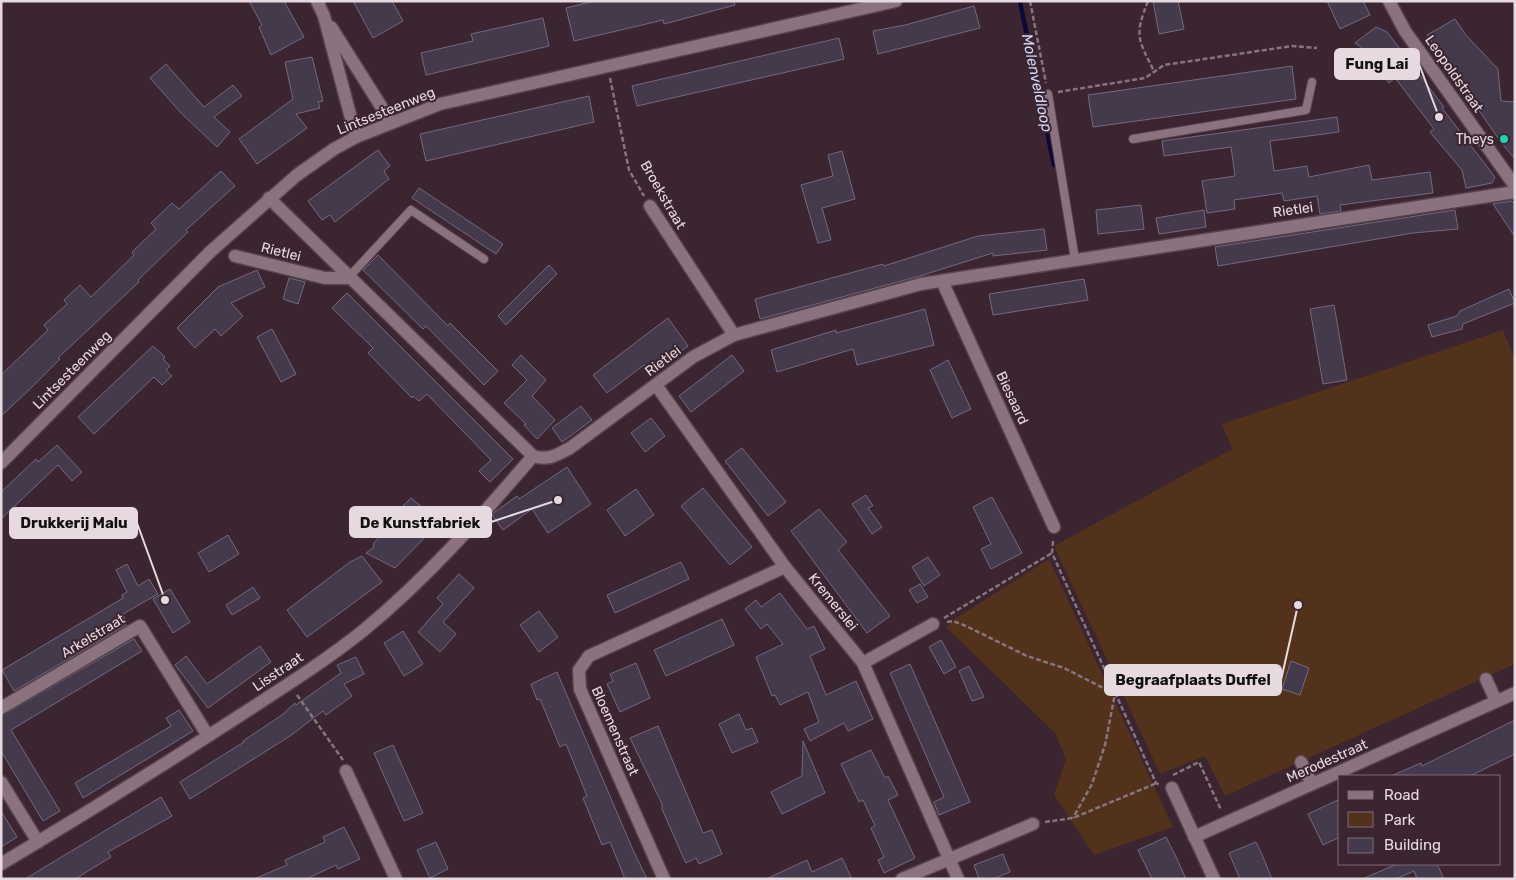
<svg xmlns="http://www.w3.org/2000/svg" width="1516" height="880" font-family="Rubik,sans-serif">
	<style>
		.green { fill: #52321b }
		.lines { fill: none; stroke-linecap: round; stroke-linejoin: round }
		.stream { stroke: #0d073a; stroke-width: 4.5 }
		.building { fill: #45394c; stroke: #75697e }
		.lane-casing { stroke: #54434c; stroke-width: 10 }
		.street-casing { stroke: #54434c; stroke-width: 15 }
		.secondary-casing { stroke: #54434c; stroke-width: 15 }
		.path { stroke: #87757e; stroke-width: 2.5; stroke-dasharray: 5 2.5; stroke-linecap: butt }
		.lane { stroke: #8b727f; stroke-width: 8 }
		.street { stroke: #8b727f; stroke-width: 12 }
		.secondary { stroke: #8b727f; stroke-width: 12 }
		.poi-dot { fill: #1ad5b2; stroke: #3a2530; stroke-width: 2 }
		.labels { text-anchor: middle; dominant-baseline: central; stroke-width: 4; stroke-linejoin: round; paint-order: stroke }
		.street-label { font-size: 14px; fill: #e7d9e0; stroke: #3a2530 }
		.poi-label { font-size: 14px; fill: #e7d9e0; stroke: #3a2530; text-anchor: end }
		.water-label { font-size: 15px; font-style: italic; fill: #d2d8fb; stroke: #3a2530 }
		.leader { fill: none; stroke: #e7d9e0; stroke-width: 2 }
		.callout-dot { fill: #e7d9e0; stroke: #3a2530; stroke-width: 2 }
		.callout { fill: #e7d9e0; stroke: #e7d9e0; stroke-width: 2 }
		.callout-label { font-size: 15px; text-anchor: middle; font-weight: bold; fill: #111 }
	</style>
	<rect width="100%" height="100%" fill="#3a2530"/>
	<g class="green">
		<path d="M1503 330 1515 360V664L1225 796 1205 756 1160 774 1054 546 1232 449 1222 424Z"/>
		<path d="M1049 559 1173 827 1094 855 1054 795 1066 759 1055 733 946 627 956 618Z"/>
	</g>
	<g class="lines">
		<path class="stream" d="M1020 2 1054 165"/>
	</g>
	<g class="building">
		<path d="M249 1H284L304 37 271 55 259 27 262 25Z"/>
		<path d="M353 1H392L403 21 373 38Z"/>
		<path d="M594 1H734L735 5 664 24 663 20 574 41 566 8Z"/>
		<path d="M1153 1H1178L1184 29 1159 34Z"/>
		<path d="M1327 1H1363L1370 15 1340 29Z"/>
		<path d="M974 6 980 28 878 54 873 31 905 25Z"/>
		<path d="M543 18 549 46 426 75 421 53 473 41 471 34Z"/>
		<path d="M1455 19 1465 34 1498 69 1501 101 1515 102V159L1500 141 1427 35Z"/>
		<path d="M1376 27 1387 32 1444 107 1442 108 1495 177 1492 183 1466 188 1462 170 1430 132 1434 129 1395 78 1389 83 1364 49 1355 43Z"/>
		<path d="M839 38 844 59 637 106 632 86Z"/>
		<path d="M312 57 323 101 318 102 320 108 296 114 307 128 257 164 239 139 293 99 285 62Z"/>
		<path d="M166 64 204 107 233 85 242 96 214 117 230 132 217 147 181 113 150 78Z"/>
		<path d="M1292 66 1296 99 1093 127 1088 95Z"/>
		<path d="M589 96 594 122 426 161 420 134Z"/>
		<path d="M1337 117 1339 132 1270 141 1274 171 1307 166 1309 177 1369 165 1372 180 1430 172 1433 193 1340 205 1341 211 1320 214 1317 196 1284 201 1282 193 1234 200 1235 209 1207 213 1202 181 1235 176 1231 147 1164 156 1162 141Z"/>
		<path d="M378 150 390 166 384 171 389 179 335 222 330 215 322 220 308 201Z"/>
		<path d="M842 151 855 199 822 208 831 240 818 243 801 185 833 176 828 155Z"/>
		<path d="M221 171 235 186 186 230 188 232 138 280 139 282 58 358 60 359 29 390 1 416V375L48 330 44 325 67 304 64 300 80 285 91 297 134 255 132 252 156 229 151 223 172 203 179 209Z"/>
		<path d="M419 188 503 244 496 254 412 198Z"/>
		<path d="M1512 201 1515 205V237L1493 204Z"/>
		<path d="M1141 205 1144 229 1098 234 1096 210Z"/>
		<path d="M1204 210 1206 227 1159 234 1156 218Z"/>
		<path d="M1455 210 1458 229 1413 233 1218 266 1215 247Z"/>
		<path d="M1044 229 1047 250 993 256V253L920 276 760 319 755 299 883 264 884 266 978 236Z"/>
		<path d="M378 255 448 326 450 323 498 371 484 385 426 326 423 329 363 270Z"/>
		<path d="M549 265 557 274 506 325 498 316Z"/>
		<path d="M257 270 265 287 231 303 243 316 221 336 215 329 195 348 177 328 218 287Z"/>
		<path d="M289 278 305 282 298 304 283 299Z"/>
		<path d="M1084 279 1088 300 993 315 989 294Z"/>
		<path d="M1509 289 1515 303 1463 324 1462 329 1432 337 1428 325 1457 316 1460 311Z"/>
		<path d="M347 293 513 459 490 482 479 471 491 460 427 394 419 401 413 396 412 398 368 353 373 348 332 308Z"/>
		<path d="M1334 305 1347 380 1323 384 1310 309Z"/>
		<path d="M925 309 934 345 857 365 853 349 777 372 771 350 836 330V333Z"/>
		<path d="M668 318 688 346 650 373 644 365 607 393 593 375Z"/>
		<path d="M272 329 296 374 281 382 257 337Z"/>
		<path d="M153 346 165 357 163 359 170 366 166 370 172 376 162 385 154 377 94 434 78 417Z"/>
		<path d="M521 355 546 380 532 396 555 420 537 439 524 425 526 424 504 403 527 380 512 365Z"/>
		<path d="M732 355 744 371 691 412 679 396Z"/>
		<path d="M948 360 971 409 952 418 930 370Z"/>
		<path d="M581 406 592 420 562 442 552 428Z"/>
		<path d="M651 418 665 436 645 452 631 433Z"/>
		<path d="M57 445 82 472 72 481 58 465 1 519V492L36 459 38 462Z"/>
		<path d="M742 448 786 502 768 516 725 461Z"/>
		<path d="M567 467 591 504 548 533 532 509 503 530 492 515 495 512 517 496 519 499Z"/>
		<path d="M703 488 752 547 730 565 681 506Z"/>
		<path d="M636 489 654 515 625 536 607 510Z"/>
		<path d="M866 495 873 506 868 508 882 527 872 534 852 504Z"/>
		<path d="M992 497 1022 553 991 569 981 549 991 544 973 507Z"/>
		<path d="M411 498 427 511 423 516 435 527 395 568 366 553 374 547 373 544 402 512 399 510Z"/>
		<path d="M819 509 847 542 838 550 890 616 867 633 791 531Z"/>
		<path d="M228 535 239 554 209 572 198 553Z"/>
		<path d="M362 556 382 582 307 637 287 610 350 562Z"/>
		<path d="M928 557 940 575 924 586 912 567Z"/>
		<path d="M681 562 689 579 615 613 607 595Z"/>
		<path d="M127 564 138 586 149 579 158 594 123 614 125 618 123 619 126 625 14 691 2 670 123 598 122 595 127 592 116 570Z"/>
		<path d="M459 574 474 588 443 622 456 634 440 652 418 632 443 604 437 598Z"/>
		<path d="M920 584 928 597 917 603 909 590Z"/>
		<path d="M253 587 260 598 232 615 226 605Z"/>
		<path d="M170 589 190 622 173 633 153 599Z"/>
		<path d="M780 593 807 629 814 626 825 649 810 656 826 695 856 681 873 719 848 731 844 723 810 741 804 729 819 722 808 692 780 705 775 695 772 696 756 657 783 644 767 624 761 629 745 609 756 600 761 607Z"/>
		<path d="M539 611 558 637 539 652 520 625Z"/>
		<path d="M722 619 734 645 666 676 654 650Z"/>
		<path d="M403 631 423 664 404 676 384 643Z"/>
		<path d="M134 639 142 651 11 730 60 811 43 821 1 751V716Z"/>
		<path d="M941 640 956 667 944 674 929 647Z"/>
		<path d="M260 646 271 662 208 708 175 665 186 656 207 684Z"/>
		<path d="M356 657 364 674 344 684 352 696 326 715 323 711 290 736 190 799 180 782 244 742 243 741 282 715 295 703 296 705 341 673 337 665Z"/>
		<path d="M1291 661 1309 668 1300 695 1282 689Z"/>
		<path d="M636 663 650 698 620 712 607 684 613 681 610 674Z"/>
		<path d="M910 664 970 802 939 815 934 802 944 797 890 673Z"/>
		<path d="M969 666 984 697 972 701 959 671Z"/>
		<path d="M557 672 633 850 647 879H625L610 842 602 845 583 798 587 796 566 744 560 747 540 699 537 700 531 684Z"/>
		<path d="M179 710 193 731 83 798 75 783 171 726 166 718Z"/>
		<path d="M739 714 746 730 752 728 758 742 732 753 719 724Z"/>
		<path d="M1515 720V754L1470 776H1391L1421 763 1422 766Z"/>
		<path d="M658 726 703 833 712 830 722 854 699 864 696 858 686 863 683 857 662 809V804L630 738Z"/>
		<path d="M803 741 825 793 782 814 771 792 802 776Z"/>
		<path d="M393 745 423 813 404 821 374 753Z"/>
		<path d="M871 750 885 778 888 776 898 795 888 800 915 858 884 873 878 860 884 857 871 828 875 826 863 800 859 802 841 764Z"/>
		<path d="M161 797 172 816 108 852 111 857 75 879H25Z"/>
		<path d="M1340 799V837L1323 845 1308 814Z"/>
		<path d="M1 811 17 837 1 847Z"/>
		<path d="M344 827 360 859 338 869 336 865 306 879H254L287 865 285 860 325 842 323 837Z"/>
		<path d="M1166 837 1177 859 1186 879H1152L1138 850Z"/>
		<path d="M436 842 448 869 430 878 417 850Z"/>
		<path d="M1256 842 1263 857 1272 879H1240L1229 853Z"/>
		<path d="M1003 854 1010 872 993 879H979L974 865Z"/>
		<path d="M842 858 852 879H766L807 860 812 872Z"/>
		<path d="M1397 864H1437L1444 879H1417L1414 871 1396 879H1362Z"/>
	</g>
	<g class="lines">
		<defs>
			<g id="lane">
				<path d="M1048 94 1075 259"/>
				<path d="M1133 139 1306 110 1312 82"/>
				<path d="M348 278 411 210 484 259"/>
			</g>
			<g id="street">
				<path d="M317 1 324 16 356 137"/>
				<path d="M1389 1 1405 31 1515 186"/>
				<path d="M331 27 391 122"/>
				<path d="M269 198 533 456C548 461 557 455 570 448L693 357 734 335 921 284 1515 192"/>
				<path d="M650 206 734 335"/>
				<path d="M235 256 325 278H348"/>
				<path d="M942 281 1054 527"/>
				<path d="M656 385 785 567 863 663 958 879"/>
				<path d="M863 663 933 624"/>
				<path d="M1486 679 1496 701"/>
				<path d="M1 708 140 626 208 736"/>
				<path d="M1301 762 1312 784"/>
				<path d="M346 771 396 879"/>
				<path d="M1 782 38 842"/>
				<path d="M1172 788 1214 879"/>
				<path d="M1194 837 1515 693"/>
				<path d="M1 864C80 817 159 768 236 718 279 690 324 662 364 630 427 578 480 518 533 456"/>
				<path d="M664 879 580 689 579 670 589 656 785 567"/>
				<path d="M902 879 1033 824"/>
			</g>
			<path id="secondary" d="M1 463 210 252 297 175 334 149 356 137 440 104 896 1"/>
		</defs>
		<use href="#lane" class="lane-casing"/>
		<use href="#street" class="street-casing"/>
		<use href="#secondary" class="secondary-casing"/>
		<g class="path">
			<path d="M1030 1 1046 83"/>
			<path d="M1148 1C1134 36 1138 39 1154 71"/>
			<path d="M610 78 629 170 644 196"/>
			<path d="M1058 92 1145 78 1164 65 1292 46 1317 48"/>
			<path d="M1053 541 1052 553 1156 783 1160 785"/>
			<path d="M944 618 1052 553"/>
			<path d="M947 622 953 621 966 626 1027 656 1064 668 1115 694 1105 745 1092 784 1073 818"/>
			<path d="M297 695 343 760"/>
			<path d="M1173 775 1199 762 1221 810"/>
			<path d="M1045 822 1073 818 1157 783"/>
		</g>
		<use href="#lane" class="lane"/>
		<use href="#street" class="street"/>
		<use href="#secondary" class="secondary"/>
	</g>
	<circle class="poi-dot" cx="1504" cy="139" r="5"/>
	<g class="labels">
		<g class="street-label">
			<text transform="translate(1454 74) rotate(55)">Leopoldstraat</text>
			<text transform="translate(386 111) rotate(-22)">Lintsesteenweg</text>
			<text transform="translate(663 195) rotate(60)">Broekstraat</text>
			<text transform="translate(1293 210) rotate(-8)">Rietlei</text>
			<text transform="translate(281 252) rotate(14)">Rietlei</text>
			<text transform="translate(663 361) rotate(-37)">Rietlei</text>
			<text transform="translate(72 370) rotate(-45)">Lintsesteenweg</text>
			<text transform="translate(1012 398) rotate(65)">Biesaard</text>
			<text transform="translate(833 602) rotate(51)">Kremerslei</text>
			<text transform="translate(93 636) rotate(-31)">Arkelstraat</text>
			<text transform="translate(278 672) rotate(-34)">Lisstraat</text>
			<text transform="translate(615 731) rotate(66)">Bloemenstraat</text>
			<text transform="translate(1327 761) rotate(-24)">Merodestraat</text>
		</g>
		<g class="poi-label">
			<text x="1494" y="139">Theys</text>
		</g>
		<g class="water-label">
			<text transform="translate(1037 83) rotate(78)">Molenveldloop</text>
		</g>
	</g>
	<path class="leader" d="M1439 117L1419 64M558 500L491 522M165 600L137 523M1298 605L1281 680"/>
	<g class="callout-dot">
		<circle cx="1439" cy="117" r="5"/>
		<circle cx="558" cy="500" r="5"/>
		<circle cx="165" cy="600" r="5"/>
		<circle cx="1298" cy="605" r="5"/>
	</g>
	<g class="callout">
		<rect x="1335" y="49" width="84" height="30" rx="5"/>
		<rect x="350" y="507" width="141" height="30" rx="5"/>
		<rect x="10" y="508" width="127" height="30" rx="5"/>
		<rect x="1105" y="665" width="176" height="30" rx="5"/>
	</g>
	<g class="callout-label">
		<text x="1377" y="69">Fung Lai</text>
		<text x="420" y="528">De Kunstfabriek</text>
		<text x="74" y="528">Drukkerij Malu</text>
		<text x="1193" y="685">Begraafplaats Duffel</text>
	</g>
	<rect width="1516" height="880" fill="none" stroke="#e7d9e0" stroke-width="5"/>
	<rect x="1338" y="775" width="162" height="90" fill="#3a2530" stroke="#7f6d76"/>
	<rect x="1348" y="791" width="25" height="8" fill="#8b727f" stroke="#7f6d76"/>
	<text x="1384" y="800" font-size="15" fill="#e7d9e0">Road</text>
	<rect x="1348" y="812" width="25" height="15" fill="#52321b" stroke="#7f6d76"/>
	<text x="1384" y="825" font-size="15" fill="#e7d9e0">Park</text>
	<rect x="1348" y="838" width="25" height="15" fill="#45394c" stroke="#7f6d76"/>
	<text x="1384" y="850" font-size="15" fill="#e7d9e0">Building</text>
</svg>
